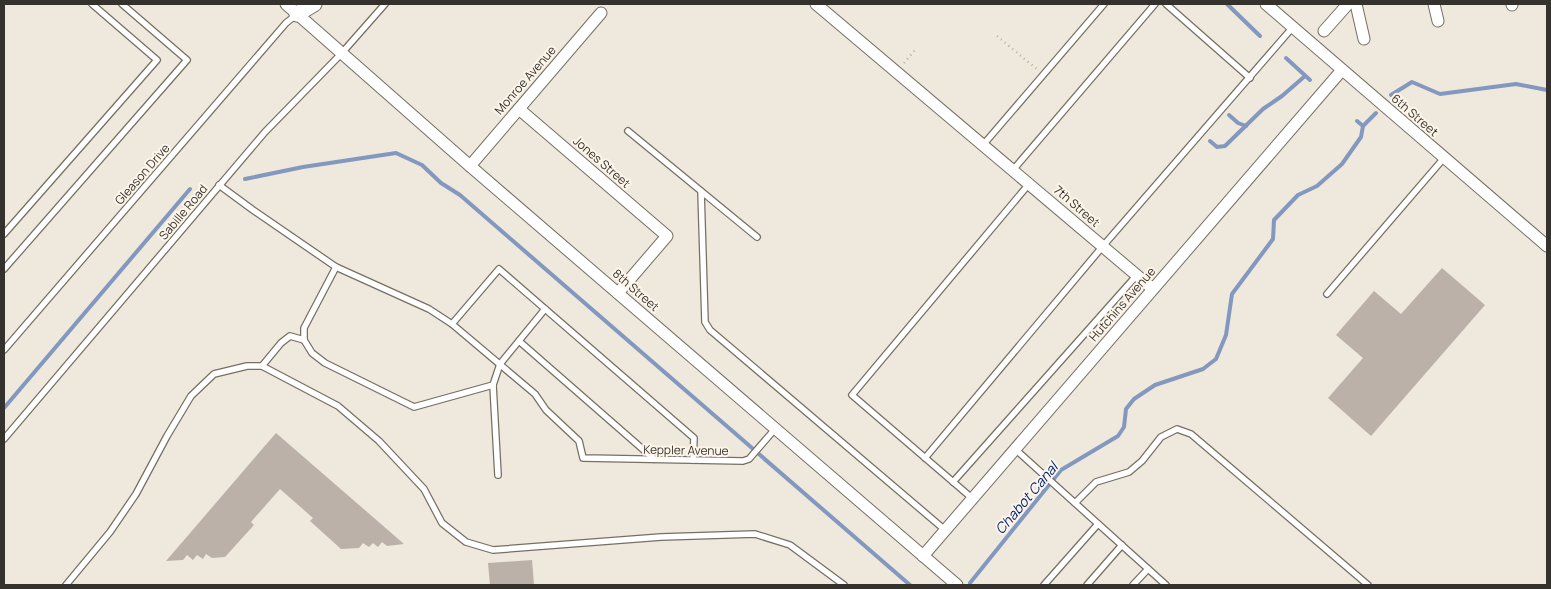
<svg xmlns="http://www.w3.org/2000/svg" width="1551" height="589" font-family="Manrope,sans-serif">
	<style>
		.lines { fill: none; stroke-linecap: round; stroke-linejoin: round }
		.stream { stroke: #8398bf; stroke-width: 4 }
		.building { fill: #bcb1a8 }
		.service-casing { stroke: #766f64; stroke-width: 8 }
		.minor-casing { stroke: #766f64; stroke-width: 13 }
		.tertiary-casing { stroke: #766f64; stroke-width: 17 }
		.path { stroke: #b6b1a7; stroke-width: 2.5; stroke-dasharray: 1 4; stroke-linecap: butt }
		.service { stroke: #fff; stroke-width: 5.5 }
		.minor { stroke: #fff; stroke-width: 11 }
		.tertiary { stroke: #fff; stroke-width: 15 }
		.labels { text-anchor: middle; dominant-baseline: central; stroke-width: 4; stroke-linejoin: round; paint-order: stroke }
		.street-label { font-size: 12px; fill: #35322d; stroke: #fdf5e9 }
		.water-label { font-size: 14px; font-style: italic; fill: #012373; stroke: #fdf5e9 }
	</style>
	<rect width="100%" height="100%" fill="#efe8dc"/>
	<g class="lines">
		<g class="stream">
			<path d="M1227 4 1260 36"/>
			<path d="M1286 58 1310 80"/>
			<path d="M1391 95 1412 82 1440 94 1516 84 1547 90"/>
			<path d="M1229 115 1238 123 1246 126"/>
			<path d="M1357 121 1363 126"/>
			<path d="M1210 141 1217 147 1225 146 1263 109 1282 96 1305 76"/>
			<path d="M245 179 303 167 396 153 422 165 441 183 460 195 910 585"/>
			<path d="M4 408 190 189"/>
			<path d="M970 583 1061 470 1118 436 1124 427 1126 409 1134 399 1155 385 1203 369 1216 359 1226 335 1232 294 1273 239 1274 220 1298 195 1317 186 1342 164 1361 137 1363 126 1376 113"/>
		</g>
	</g>
	<g class="building">
		<path d="M1442 268 1485 305 1371 436 1328 398 1363 358 1336 335 1374 291 1401 314Z"/>
		<path d="M276 433 404 544 387 546 382 542 378 547 373 543 369 547 363 543 359 548 341 549 310 521 313 518 280 489 251 522 254 525 225 557 212 558 206 554 203 559 197 555 193 560 187 555 183 560 166 561Z"/>
		<path d="M532 560 534 585H490L488 563Z"/>
	</g>
	<g class="lines">
		<defs>
			<g id="service">
				<path d="M1166 4 1250 78"/>
				<path d="M628 131 701 191 705 322 710 330 945 530"/>
				<path d="M983 145 1104 4"/>
				<path d="M1013 170 1155 4"/>
				<path d="M219 185 253 210 336 267 429 309 452 324 535 394 546 410 579 441 583 458 743 461 749 459 775 429"/>
				<path d="M701 191 757 237"/>
				<path d="M4 234 157 60 92 4"/>
				<path d="M336 267 304 328V340L312 353 325 363 414 407 493 385"/>
				<path d="M4 269 187 60 122 4"/>
				<path d="M1327 294 1444 158"/>
				<path d="M452 324 499 269 694 438 693 460"/>
				<path d="M519 341 654 459"/>
				<path d="M4 350 286 23 296 15"/>
				<path d="M262 366 281 343 290 336 304 340"/>
				<path d="M4 439 265 132 341 54 385 4"/>
				<path d="M1015 449 1166 585"/>
				<path d="M925 458 1103 246 1293 27"/>
				<path d="M498 475 493 385 500 364 545 309"/>
				<path d="M953 482 1137 275"/>
				<path d="M973 499 852 395 1029 184"/>
				<path d="M1075 503 1096 482 1129 472 1142 461 1161 437 1177 429 1191 434 1368 585"/>
				<path d="M66 585 110 532 136 494 167 436 191 396 214 374 247 366H262L338 406 379 441 424 489 442 523 466 542 493 550 661 537 755 534 790 545 844 585"/>
				<path d="M1044 585 1098 524"/>
				<path d="M1087 585 1122 545"/>
				<path d="M1133 585 1148 569"/>
			</g>
			<g id="minor">
				<path d="M286 4 470 166 957 585"/>
				<path d="M816 4 1153 289"/>
				<path d="M1266 4 1547 246"/>
				<path d="M1356 4 1364 39"/>
				<path d="M1434 4 1438 21"/>
				<path d="M1512 4V5"/>
				<path d="M1324 31 1348 4"/>
				<path d="M519 109 667 236 618 293"/>
				<path d="M470 166 601 13"/>
				<path d="M923 556 1342 70"/>
			</g>
			<path id="tertiary" d="M297 14 314 4"/>
		</defs>
		<use href="#service" class="service-casing"/>
		<use href="#minor" class="minor-casing"/>
		<use href="#tertiary" class="tertiary-casing"/>
		<g class="path">
			<path d="M997 36 1038 70"/>
			<path d="M904 63 915 50"/>
		</g>
		<use href="#service" class="service"/>
		<use href="#minor" class="minor"/>
		<use href="#tertiary" class="tertiary"/>
	</g>
	<g class="labels">
		<g class="street-label">
			<text transform="translate(525 80) rotate(-49)">Monroe Avenue</text>
			<text transform="translate(1415 115) rotate(41)">6th Street</text>
			<text transform="translate(602 162) rotate(41)">Jones Street</text>
			<text transform="translate(142 174) rotate(-49)">Gleason Drive</text>
			<text transform="translate(1077 206) rotate(41)">7th Street</text>
			<text transform="translate(183 212) rotate(-50)">Sabille Road</text>
			<text transform="translate(636 290) rotate(41)">8th Street</text>
			<text transform="translate(1122 304) rotate(-49)">Hutchins Avenue</text>
			<text transform="translate(686 450) rotate(1)">Keppler Avenue</text>
		</g>
		<g class="water-label">
			<text transform="translate(1026 498) rotate(-50)">Chabot Canal</text>
		</g>
	</g>
	<rect width="1551" height="589" fill="none" stroke="#35322d" stroke-width="10"/>
</svg>
